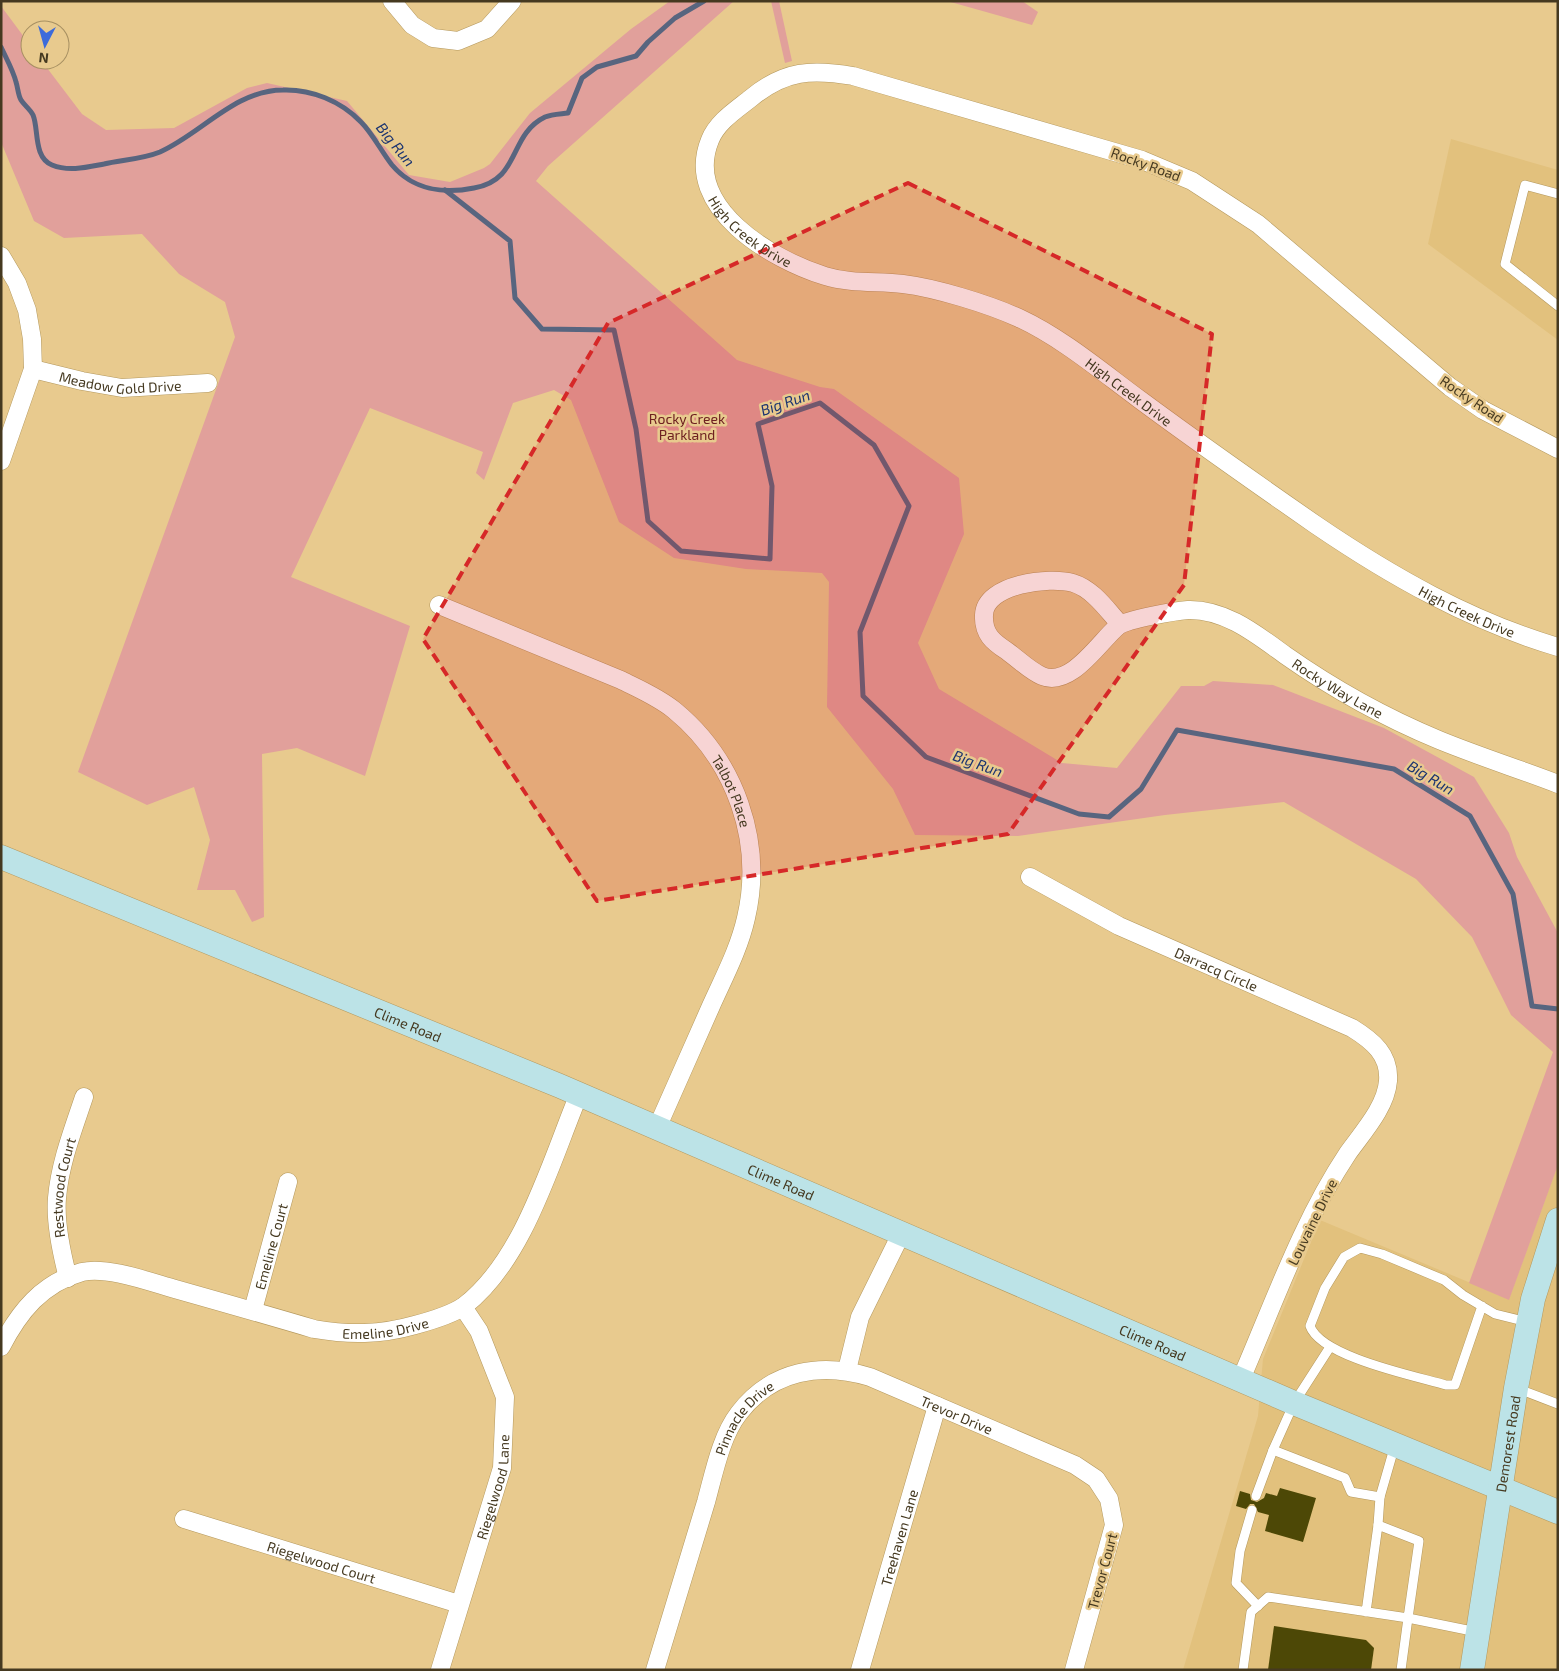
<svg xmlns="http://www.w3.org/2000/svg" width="1559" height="1671" font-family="'Exo 2',sans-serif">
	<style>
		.built { fill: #e2c17d }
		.green { fill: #e1a09b }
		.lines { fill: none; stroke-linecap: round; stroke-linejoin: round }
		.stream { stroke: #58657f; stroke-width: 5 }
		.building { fill: #4d4806 }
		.lane-casing { stroke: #b4985d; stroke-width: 10 }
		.street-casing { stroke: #b4985d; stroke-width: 19 }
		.secondary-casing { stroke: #b4985d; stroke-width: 25 }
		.lane { stroke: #fff; stroke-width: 9 }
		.street { stroke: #fff; stroke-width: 18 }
		.secondary { stroke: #bce3e7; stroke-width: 24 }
		.marked { fill: #d62828; fill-opacity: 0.2; stroke: #d62828; stroke-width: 4; stroke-dasharray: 10 6; stroke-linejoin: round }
		.labels { text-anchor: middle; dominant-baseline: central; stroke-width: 5; stroke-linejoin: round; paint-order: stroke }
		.street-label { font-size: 14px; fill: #453920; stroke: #e8ca8e }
		.park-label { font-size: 14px; fill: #6e2121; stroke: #e8ca8e }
		.water-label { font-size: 15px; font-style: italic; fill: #1a3370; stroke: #e8ca8e }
	</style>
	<rect width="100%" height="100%" fill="#e8ca8e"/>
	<g class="built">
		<path d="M1451 139 1558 170V340L1428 244Z"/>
		<path d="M1557 1167 1558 1670H1183L1258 1416 1263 1359 1320 1220 1509 1299Z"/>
	</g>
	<g class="green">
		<path d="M670 1H734L548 166 536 181 737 360 820 387 834 389 959 478 964 534 918 643 939 689 1062 763 1117 768 1181 686H1204L1213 681 1273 685 1384 728 1474 777 1509 833 1517 857 1558 933V1165L1509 1300 1469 1283 1553 1052 1511 1015 1472 937 1416 879 1284 802 1165 815 1018 836 915 835 893 789 827 707 829 582 822 573 746 569 674 558 619 522 571 400 554 390 513 403 484 480 476 473 483 452 370 408 291 577 410 626 365 776 297 748 262 754 264 917 252 922 235 890H197L210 840 194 787 147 805 78 772 235 337 225 302 179 274 142 234 64 238 34 221 1 142V6L30 45V60H41L82 114 106 130 174 128 247 88 267 83 347 101 409 175 450 182 484 168 490 164 530 113 631 29Z"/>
		<path d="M771 1H779L792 61 785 63Z"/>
		<path d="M947 1H1022L1038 12 1032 25Z"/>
	</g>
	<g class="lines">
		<g class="stream">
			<path d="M1 47C6 58 13 70 16 82 18 88 18 95 21 100 24 105 30 109 33 115 39 129 33 157 52 165 69 172 88 167 104 164 122 160 143 159 160 152 201 134 235 90 283 90 311 89 341 101 361 122 373 134 381 151 392 165 413 190 444 194 474 188 521 180 508 135 545 117 552 114 561 114 568 113L582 78 597 67 636 56 648 42 675 18 704 1"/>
			<path d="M445 190 510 241 515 298 542 329 614 330 636 429 648 521 681 551 770 559 772 486 758 424 820 403 874 445 909 506 860 632 863 696 926 757 1079 814 1109 817 1141 789 1177 730 1394 769 1470 816 1513 894 1532 1006 1558 1009"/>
		</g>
	</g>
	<g class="building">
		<path d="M1280 1488 1316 1498 1303 1542 1265 1531 1269 1515 1258 1512 1254 1504H1250L1246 1509 1236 1506 1240 1491 1250 1494 1251 1500 1257 1502 1264 1498 1266 1493 1277 1496Z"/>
		<path d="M1274 1626 1366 1640 1374 1648 1371 1670H1268Z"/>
	</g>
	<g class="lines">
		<defs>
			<g id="lane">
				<path d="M1558 194 1525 185 1505 264 1558 306"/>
				<path d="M1482 1306 1455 1385H1446C1415 1376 1321 1357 1310 1326L1325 1288 1344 1257 1360 1248 1382 1254 1444 1280 1463 1295 1495 1314 1528 1322"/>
				<path d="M1330 1347 1294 1403 1273 1450 1345 1478 1351 1492 1380 1497"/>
				<path d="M1516 1388 1558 1404"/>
				<path d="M1256 1496 1273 1450"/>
				<path d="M1252 1510 1240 1551 1236 1583 1258 1606"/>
				<path d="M1378 1525 1380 1497 1395 1445"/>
				<path d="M1243 1670 1251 1612 1268 1597 1408 1618 1419 1541 1378 1525 1366 1612"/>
				<path d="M1401 1670 1408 1618 1477 1632"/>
			</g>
			<g id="street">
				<path d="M392 1 412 25 433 38 458 41 487 29 512 1"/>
				<path d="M1 256 17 283 27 310 32 339 33 369 1 461"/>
				<path id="s1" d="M33 369 82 381 122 388 208 383"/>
				<path id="s2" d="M1558 449 1483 410 1450 387 1258 224 1192 181 1142 160 853 76C812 69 785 70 751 98 736 110 717 122 710 140 682 208 773 260 825 276 851 284 877 281 903 284 936 288 988 304 1019 318 1062 338 1101 371 1139 399 1197 442 1257 484 1316 525 1391 576 1470 621 1558 647"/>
				<path id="s3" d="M439 605 621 680C639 689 658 697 674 710 735 760 764 841 746 918 739 949 724 977 711 1006 693 1047 675 1087 657 1128"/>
				<path id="s4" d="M1120 624C1107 610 1093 589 1073 583 1050 576 985 584 984 615 983 634 993 642 1007 651 1018 659 1030 671 1042 676 1071 688 1099 642 1118 626 1128 619 1175 611 1188 610 1225 609 1256 634 1285 655 1332 688 1386 718 1439 740 1478 756 1519 769 1558 784"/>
				<path id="s5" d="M1030 877 1119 926 1352 1028C1373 1041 1390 1055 1388 1081 1386 1107 1363 1132 1348 1153 1302 1222 1274 1303 1241 1379"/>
				<path id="s6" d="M68 1278C62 1255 55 1222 57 1198 60 1163 73 1130 84 1097"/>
				<path id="s7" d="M253 1310 288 1182"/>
				<path id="s8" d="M1 1347C19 1312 42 1283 82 1272 107 1266 150 1282 175 1289 221 1302 267 1315 314 1329 349 1335 380 1335 415 1325 430 1321 451 1315 464 1306 524 1260 551 1161 579 1094"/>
				<path d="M847 1370 860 1317 901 1234"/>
				<path id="s9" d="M184 1519 459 1604"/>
				<path id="s10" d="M440 1670 502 1468 505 1397 479 1331 463 1307"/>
				<path id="s11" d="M655 1670C672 1614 689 1558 706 1502 714 1473 721 1436 739 1413 772 1370 821 1362 870 1377L1075 1465 1096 1479 1109 1499 1114 1525 1074 1670"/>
				<path id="s12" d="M860 1670 937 1406"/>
			</g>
			<g id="secondary">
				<path id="s13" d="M1 857 560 1086 1294 1403 1558 1512"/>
				<path id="s14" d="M1472 1670 1516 1388 1533 1299 1558 1220"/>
			</g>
		</defs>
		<use href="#lane" class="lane-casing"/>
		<use href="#street" class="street-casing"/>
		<use href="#secondary" class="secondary-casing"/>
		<use href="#lane" class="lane"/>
		<use href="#street" class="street"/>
		<use href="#secondary" class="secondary"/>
	</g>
	<path class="marked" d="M908 183 1212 334 1184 585 1008 834 597 901 423 639 608 323Z"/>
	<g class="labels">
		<g class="street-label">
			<text transform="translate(1146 164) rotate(20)">Rocky Road</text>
			<text stroke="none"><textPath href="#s2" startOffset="1089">High Creek Drive</textPath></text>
			<text stroke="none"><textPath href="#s1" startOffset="89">Meadow Gold Drive</textPath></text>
			<text stroke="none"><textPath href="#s2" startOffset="1510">High Creek Drive</textPath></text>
			<text transform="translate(1472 399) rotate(34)">Rocky Road</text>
			<text stroke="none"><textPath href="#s2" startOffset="1914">High Creek Drive</textPath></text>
			<text stroke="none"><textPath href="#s4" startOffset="595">Rocky Way Lane</textPath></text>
			<text stroke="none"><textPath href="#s3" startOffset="359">Talbot Place</textPath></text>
			<text stroke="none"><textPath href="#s5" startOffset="208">Darracq Circle</textPath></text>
			<text stroke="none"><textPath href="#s13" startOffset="440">Clime Road</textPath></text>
			<text stroke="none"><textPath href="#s13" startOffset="845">Clime Road</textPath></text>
			<text stroke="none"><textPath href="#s6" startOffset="92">Restwood Court</textPath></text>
			<text transform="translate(1312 1222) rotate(-64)">Louvaine Drive</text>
			<text stroke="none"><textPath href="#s7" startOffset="66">Emeline Court</textPath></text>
			<text stroke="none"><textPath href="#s8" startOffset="426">Emeline Drive</textPath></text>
			<text stroke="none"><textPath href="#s13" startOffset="1250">Clime Road</textPath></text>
			<text stroke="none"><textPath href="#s11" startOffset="511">Trevor Drive</textPath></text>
			<text stroke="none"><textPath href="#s11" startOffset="270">Pinnacle Drive</textPath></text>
			<text stroke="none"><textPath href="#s14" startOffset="229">Demorest Road</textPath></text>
			<text stroke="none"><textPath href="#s10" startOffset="191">Riegelwood Lane</textPath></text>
			<text stroke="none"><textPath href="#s12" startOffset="138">Treehaven Lane</textPath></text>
			<text stroke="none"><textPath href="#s9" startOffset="144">Riegelwood Court</textPath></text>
			<text transform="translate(1102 1571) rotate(-75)">Trevor Court</text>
		</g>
		<g class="park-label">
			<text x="687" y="418">Rocky Creek<tspan x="687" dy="16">Parkland</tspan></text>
		</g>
		<g class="water-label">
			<text transform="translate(396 144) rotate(51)">Big Run</text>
			<text transform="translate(785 402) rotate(-19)">Big Run</text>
			<text transform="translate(978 763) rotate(20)">Big Run</text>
			<text transform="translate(1431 777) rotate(31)">Big Run</text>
		</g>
	</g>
	<rect width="1559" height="1671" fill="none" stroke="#453920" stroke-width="5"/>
	<g transform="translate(45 45) rotate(186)"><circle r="24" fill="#e8ca8e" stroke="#a79062"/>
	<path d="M0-4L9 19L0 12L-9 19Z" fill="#3c6bdb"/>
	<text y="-8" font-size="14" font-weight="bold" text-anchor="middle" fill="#453920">N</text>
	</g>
</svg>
